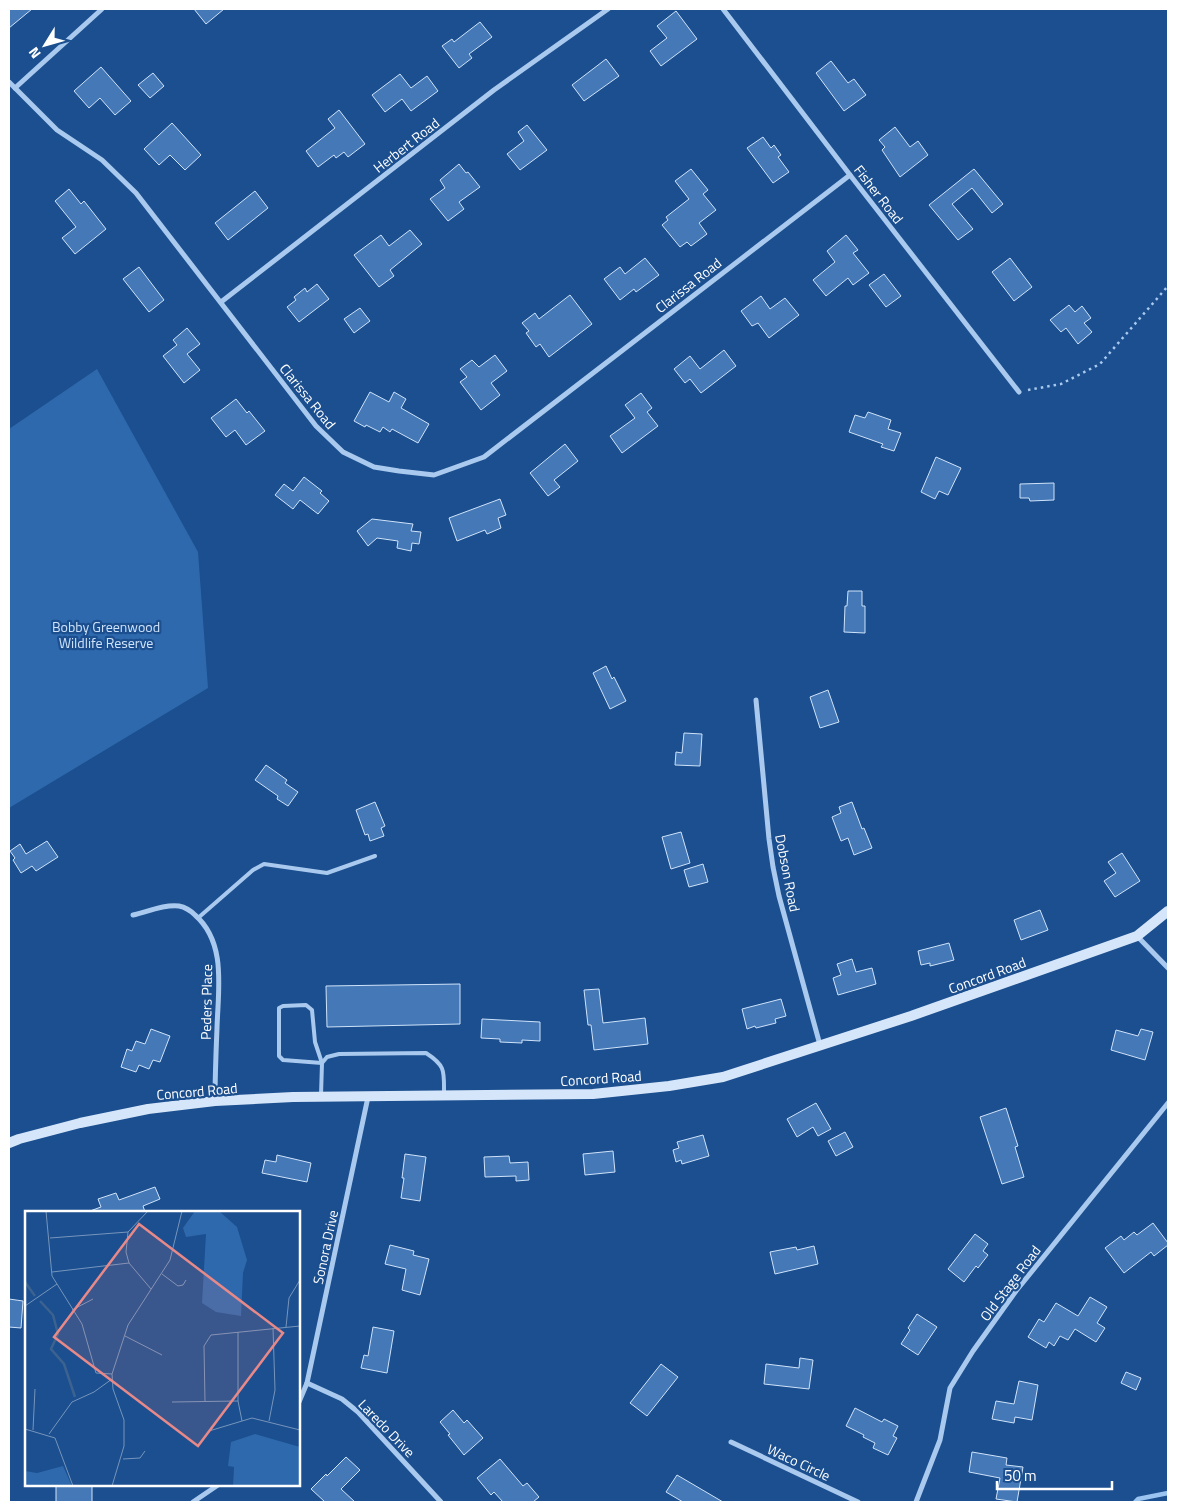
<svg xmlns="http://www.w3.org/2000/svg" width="1177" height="1511" font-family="'Titillium Web',sans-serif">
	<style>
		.green { fill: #2e69ad }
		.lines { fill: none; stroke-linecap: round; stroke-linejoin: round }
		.stream { stroke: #9cc4f0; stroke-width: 4.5 }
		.building { fill: #4478b7; stroke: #cfe3fa }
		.path { stroke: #a9c9ee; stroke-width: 2.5; stroke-dasharray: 2.5 4; stroke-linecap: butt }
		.lane { stroke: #a9c9ee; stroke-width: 4 }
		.street { stroke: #a9c9ee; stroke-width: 5 }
		.secondary { stroke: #d6e6fa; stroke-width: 10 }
		.labels { text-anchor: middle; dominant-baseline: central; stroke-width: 4.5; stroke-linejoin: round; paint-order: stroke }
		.street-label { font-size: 14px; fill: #fff; stroke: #1b4f8f }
		.park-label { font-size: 14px; fill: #cfe3fa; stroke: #1b4f8f }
		.inset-river { fill: none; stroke: #3c6290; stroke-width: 2.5 }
		.inset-road { fill: none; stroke: #7695bc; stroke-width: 1 }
		.view { fill: #e88989; fill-opacity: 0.15; stroke: #e88989; stroke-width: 2.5 }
		.inset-edge { fill: none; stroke: #fff; stroke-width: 2.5 }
	</style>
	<rect width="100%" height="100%" fill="#1b4f8f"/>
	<path class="green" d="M97 369 198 552 208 688 9 808V429Z"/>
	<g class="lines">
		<path class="stream" d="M1135 1502 1138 1499 1168 1493"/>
	</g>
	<g class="building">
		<path d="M9 9H32L9 28Z"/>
		<path d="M194 9H224L206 24Z"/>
		<path d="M676 11 697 39 661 66 650 51 667 38 657 26Z"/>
		<path d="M480 22 492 37 469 54 472 58 459 68 442 46 452 39 454 42Z"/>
		<path d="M606 59 619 76 584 101 572 85Z"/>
		<path d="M831 61 848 83 854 79 866 95 844 111 816 73Z"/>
		<path d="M101 67 131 101 115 115 100 98 89 108 74 91Z"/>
		<path d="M153 73 164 86 150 98 138 85Z"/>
		<path d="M400 74 411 88 427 76 438 91 411 111 402 99 385 112 372 95Z"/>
		<path d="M339 110 365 144 348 157 344 152 336 158 334 155 318 167 306 151 335 128 328 119Z"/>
		<path d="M172 123 201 155 185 170 170 155 159 165 144 149Z"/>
		<path d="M527 125 547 150 520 170 507 154 524 141 518 132Z"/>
		<path d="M895 127 910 147 918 141 928 155 900 177 882 150 885 147 879 140Z"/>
		<path d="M763 137 771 148 774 145 781 155 778 157 789 172 773 183 747 148Z"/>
		<path d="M459 164 466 173 468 172 480 187 459 202 464 209 448 221 430 199 445 188 440 180Z"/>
		<path d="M691 169 708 190 703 194 716 210 699 223 707 234 691 246 687 242 680 247 662 225 668 220 666 217 689 199 675 181Z"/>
		<path d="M974 169 1003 204 992 213 972 188 952 204 973 229 958 240 929 205Z"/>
		<path d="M69 189 81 204 84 201 106 229 75 254 62 238 76 227 55 201Z"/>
		<path d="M255 191 268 208 228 240 215 223Z"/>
		<path d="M410 230 422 244 390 270 394 276 379 287 354 255 381 235 389 246Z"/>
		<path d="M846 235 858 250 853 253 869 273 853 285 848 278 826 296 813 280 835 262 827 251Z"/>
		<path d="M645 258 659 275 636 292 634 289 620 300 604 279 620 267 625 274Z"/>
		<path d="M1010 258 1032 287 1014 301 992 272Z"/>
		<path d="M139 267 164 300 149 312 123 279Z"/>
		<path d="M884 274 901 296 886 307 869 285Z"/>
		<path d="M317 284 329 299 299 322 287 307 296 300 294 297 305 288 307 292Z"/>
		<path d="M570 295 592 324 549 357 540 344 536 347 526 333 529 331 522 323 535 313 539 319Z"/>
		<path d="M761 296 770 309 785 298 799 315 769 338 758 323 752 326 741 311Z"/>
		<path d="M1069 305 1075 312 1082 306 1091 318 1084 323 1092 332 1078 344 1066 328 1061 332 1050 320Z"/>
		<path d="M360 308 370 321 354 333 344 319Z"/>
		<path d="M187 328 200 344 187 354 200 370 184 383 163 356 177 345 173 340Z"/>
		<path d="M724 350 736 366 701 393 690 379 685 383 674 369 690 356 700 369Z"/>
		<path d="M495 355 507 371 491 383 500 395 481 410 460 382 467 377 460 369 472 360 479 367Z"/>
		<path d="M370 392 389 402 394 392 406 399 401 408 429 424 418 443 392 429 390 432 383 427 380 432 366 425 365 427 354 421Z"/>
		<path d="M641 393 652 408 647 412 658 426 622 453 610 436 635 418 625 405Z"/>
		<path d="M236 399 247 413 249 411 265 431 246 445 235 430 226 437 211 418Z"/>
		<path d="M868 412 891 420 888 429 901 433 894 451 881 447 883 444 849 432 855 415 865 418Z"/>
		<path d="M565 444 578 461 554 480 560 487 548 496 530 473Z"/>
		<path d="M936 457 961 468 948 495 939 491 935 499 921 492Z"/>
		<path d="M304 477 322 491 320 493 329 501 318 514 300 500 293 509 275 495 284 484 293 491Z"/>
		<path d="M1054 483V500L1030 501 1029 498H1020V484Z"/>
		<path d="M500 499 506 515 498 518 501 528 487 534 485 530 457 541 449 518Z"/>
		<path d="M372 519 413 524 411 531 421 532 419 544 412 543 411 551 397 548 398 541 377 538 368 546 357 531Z"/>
		<path d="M848 591H862V606H865V633L844 632 845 606H847Z"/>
		<path d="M606 666 612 679 614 677 626 701 610 709 593 673Z"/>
		<path d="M828 690 839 722 820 728 810 697Z"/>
		<path d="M684 733 702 734 700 766 675 765 676 752 682 753Z"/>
		<path d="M266 765 287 780 285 783 298 792 288 806 277 799 278 796 255 780Z"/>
		<path d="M375 802 385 826 381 828 384 836 370 841 368 834 365 835 356 810Z"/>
		<path d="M852 802 862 829 864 828 872 848 854 855 848 838 841 841 832 817 841 813 839 807Z"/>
		<path d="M681 832 690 863 671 869 662 837Z"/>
		<path d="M47 841 58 857 36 871 32 866 21 873 13 860 15 858 10 851 20 844 26 854Z"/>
		<path d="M1122 853 1140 881 1115 897 1104 881 1116 873 1108 862Z"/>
		<path d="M703 864 708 882 689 887 684 870Z"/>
		<path d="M1040 910 1048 930 1021 940 1014 920Z"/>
		<path d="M949 943 954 960 930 966V963L921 965 918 951Z"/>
		<path d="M852 959 856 972 872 968 876 984 838 995 833 978 841 975 837 964Z"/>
		<path d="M460 984V1024L327 1027 326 986Z"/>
		<path d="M599 989 603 1023 645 1018 648 1044 594 1050 591 1025H588L584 990Z"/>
		<path d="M781 999 786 1016 775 1019 776 1023 756 1028 755 1026 747 1029 742 1009Z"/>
		<path d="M482 1019 540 1022V1041L522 1040V1043L500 1042V1039L481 1038Z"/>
		<path d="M151 1029 170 1036 160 1062 153 1060 149 1069 139 1065 136 1072 121 1067 127 1049 132 1051 136 1041 145 1044Z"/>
		<path d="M1141 1029 1153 1032 1145 1060 1111 1050 1116 1030 1138 1036Z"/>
		<path d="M816 1103 831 1129 818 1136 813 1127 797 1137 787 1119Z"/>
		<path d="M1006 1108 1018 1146 1015 1147 1024 1177 1002 1184 980 1117Z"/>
		<path d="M845 1132 853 1147 836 1156 828 1141Z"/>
		<path d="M703 1135 709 1156 682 1164 681 1160 676 1162 673 1150 679 1148 677 1142Z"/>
		<path d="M613 1151 615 1172 585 1175 583 1154Z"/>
		<path d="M405 1154 426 1157 420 1201 401 1198 404 1178H402Z"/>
		<path d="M277 1155 311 1163 307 1182 262 1173 265 1160 276 1162Z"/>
		<path d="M509 1156 510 1163 528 1162 529 1180 516 1181V1176L485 1177 484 1157Z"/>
		<path d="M155 1187 160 1199 143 1206 145 1212H90V1211L101 1207 98 1199 116 1193 119 1200Z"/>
		<path d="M1153 1223 1168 1243V1245L1154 1256 1151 1252 1124 1273 1105 1248 1121 1236 1124 1240 1134 1232 1137 1235Z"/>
		<path d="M975 1234 988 1244 983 1251 988 1255 978 1268 976 1266 964 1282 948 1269Z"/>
		<path d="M390 1245 414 1251 413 1255 429 1259 420 1295 402 1290 406 1269 385 1264Z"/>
		<path d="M814 1246 818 1264 775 1274 770 1252 796 1247 797 1250Z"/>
		<path d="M1090 1297 1107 1307 1097 1323 1105 1328 1096 1342 1075 1329 1068 1340 1060 1336 1054 1346 1049 1342 1046 1348 1028 1337 1039 1319 1044 1322 1056 1303 1078 1316Z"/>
		<path d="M9 1299 23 1301 21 1328 9 1327Z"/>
		<path d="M917 1314 937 1327 918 1355 901 1344 910 1330 908 1328Z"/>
		<path d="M373 1327 394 1331 387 1373 361 1368 364 1355 368 1356Z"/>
		<path d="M800 1358 813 1360 809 1389 764 1384 766 1364 799 1368Z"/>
		<path d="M661 1364 678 1377 647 1416 630 1403Z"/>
		<path d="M1126 1372 1141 1378 1136 1390 1121 1383Z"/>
		<path d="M1019 1381 1038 1385 1032 1420 1015 1417 1014 1423 992 1419 996 1401 1014 1404Z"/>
		<path d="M855 1408 882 1422 884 1419 898 1426 893 1436 897 1438 888 1455 873 1448 875 1443 863 1437 864 1435 846 1426Z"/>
		<path d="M453 1410 464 1423 467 1420 483 1438 464 1455 448 1435 450 1434 440 1422Z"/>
		<path d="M972 1452 1007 1458 1006 1465 1023 1467 1017 1502 996 1499 1000 1478 969 1472Z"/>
		<path d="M346 1457 360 1470 341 1489 355 1502H325L311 1489 326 1474 327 1476Z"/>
		<path d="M500 1459 523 1486 527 1483 539 1497 533 1502H503L494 1492 491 1495 477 1478Z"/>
		<path d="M677 1475 723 1502H683L666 1492Z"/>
		<rect x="56" y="1485" width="36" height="17"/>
	</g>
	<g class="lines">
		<path class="path" d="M1028 390 1061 384 1100 364 1168 286"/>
		<g class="lane">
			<path d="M198 918 253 870 264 864 327 873 375 856"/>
			<path d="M306 1005 312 1010 315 1042 322 1063 283 1060 279 1056V1008L283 1006Z"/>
			<path d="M321 1095 322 1063 327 1057 339 1054 426 1053C446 1066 444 1071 444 1094"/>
		</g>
		<g class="street">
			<path d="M723 9 850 175 1019 392"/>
			<path d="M9 82 57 130 102 160 136 193 316 426 343 452 374 467 399 471 434 475 484 457 850 175"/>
			<path d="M15 88 102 9"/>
			<path d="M221 302 494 90 608 9"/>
			<path d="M756 700 769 839 773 867 779 896 820 1045"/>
			<path d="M133 915C147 912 164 904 179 906 184 907 191 911 195 915 227 943 218 990 217 1028 216 1052 215 1076 215 1101"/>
			<path d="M1137 936 1168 968"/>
			<path d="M307 1383 342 1399 358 1412 441 1502"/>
			<path d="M299 1402 307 1383 368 1097"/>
			<path d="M731 1442 858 1502"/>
			<path d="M193 1502 218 1485"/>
			<path d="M916 1502 940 1440 950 1388 973 1351 1016 1291 1168 1103"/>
		</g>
		<path class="secondary" d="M9 1143 19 1139 80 1123 148 1109 215 1101 293 1097 593 1094 669 1086 723 1077 911 1016 1137 936 1168 911"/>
	</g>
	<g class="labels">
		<g class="street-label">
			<text transform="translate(406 145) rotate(-38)">Herbert Road</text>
			<text transform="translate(879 194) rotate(52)">Fisher Road</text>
			<text transform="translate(688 285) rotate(-38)">Clarissa Road</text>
			<text transform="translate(308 396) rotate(51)">Clarissa Road</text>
			<text transform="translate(788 873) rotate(79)">Dobson Road</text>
			<text transform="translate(987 975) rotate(-20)">Concord Road</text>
			<text transform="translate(206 1002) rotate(-89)">Peders Place</text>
			<text transform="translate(601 1078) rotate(-4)">Concord Road</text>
			<text transform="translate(197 1091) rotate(-5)">Concord Road</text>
			<text transform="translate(325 1247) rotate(-78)">Sonora Drive</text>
			<text transform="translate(1010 1283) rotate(-53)">Old Stage Road</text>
			<text transform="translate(387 1428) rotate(46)">Laredo Drive</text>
			<text transform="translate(799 1462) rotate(25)">Waco Circle</text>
		</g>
		<g class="park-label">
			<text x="106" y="626">Bobby Greenwood<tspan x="106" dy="16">Wildlife Reserve</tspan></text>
		</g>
	</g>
	<g transform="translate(25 1211)">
		<rect width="275" height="275" fill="#1b4f8f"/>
		<path d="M170 0H194L212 16 222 49 218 62 216 105 191 101 177 92 181 23 161 26 158 17ZM230 223 275 236V275H208L209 256 203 255 206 231ZM38 255 47 275H0V260L12 262Z" fill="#2e69ad"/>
		<path class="inset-river" d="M0 71 10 85M15 90 28 104 33 123 26 138 39 153 50 186"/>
		<path class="inset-road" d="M21 0 27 65 57 113 71 162 87 163M123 0 103 21 101 41 104 52 126 78M25 27 103 21M27 61 104 52M137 63 153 75 158 74 161 69M0 95 32 73M47 99 68 88M261 116 264 87 275 69M213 121V190L217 210M100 125 137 144M147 191 213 190M180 191 179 135 186 124 275 115M244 210 250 179 248 117M0 218 30 227 48 275M8 219 10 178M184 220 227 207 275 219M24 223 47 191 69 181 87 168M98 248 115 247 120 240M87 275 99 235V209L88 178 87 163 103 114 145 49 157 0"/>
		<path class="view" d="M114 13 258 122 173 235 29 126Z"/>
		<rect width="275" height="275" class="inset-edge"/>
	</g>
	<rect width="1177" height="1511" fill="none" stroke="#ffffff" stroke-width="20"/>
	<g transform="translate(45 45) rotate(233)" stroke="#1b4f8f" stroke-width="4" paint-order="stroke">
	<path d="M0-4L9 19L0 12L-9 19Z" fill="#ffffff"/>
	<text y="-8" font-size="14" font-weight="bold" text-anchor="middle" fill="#ffffff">N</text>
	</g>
	<path d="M997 1481v8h115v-8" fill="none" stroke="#ffffff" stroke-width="2.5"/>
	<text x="1004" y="1481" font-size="15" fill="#ffffff" stroke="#1b4f8f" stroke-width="4" paint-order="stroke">50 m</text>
</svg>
